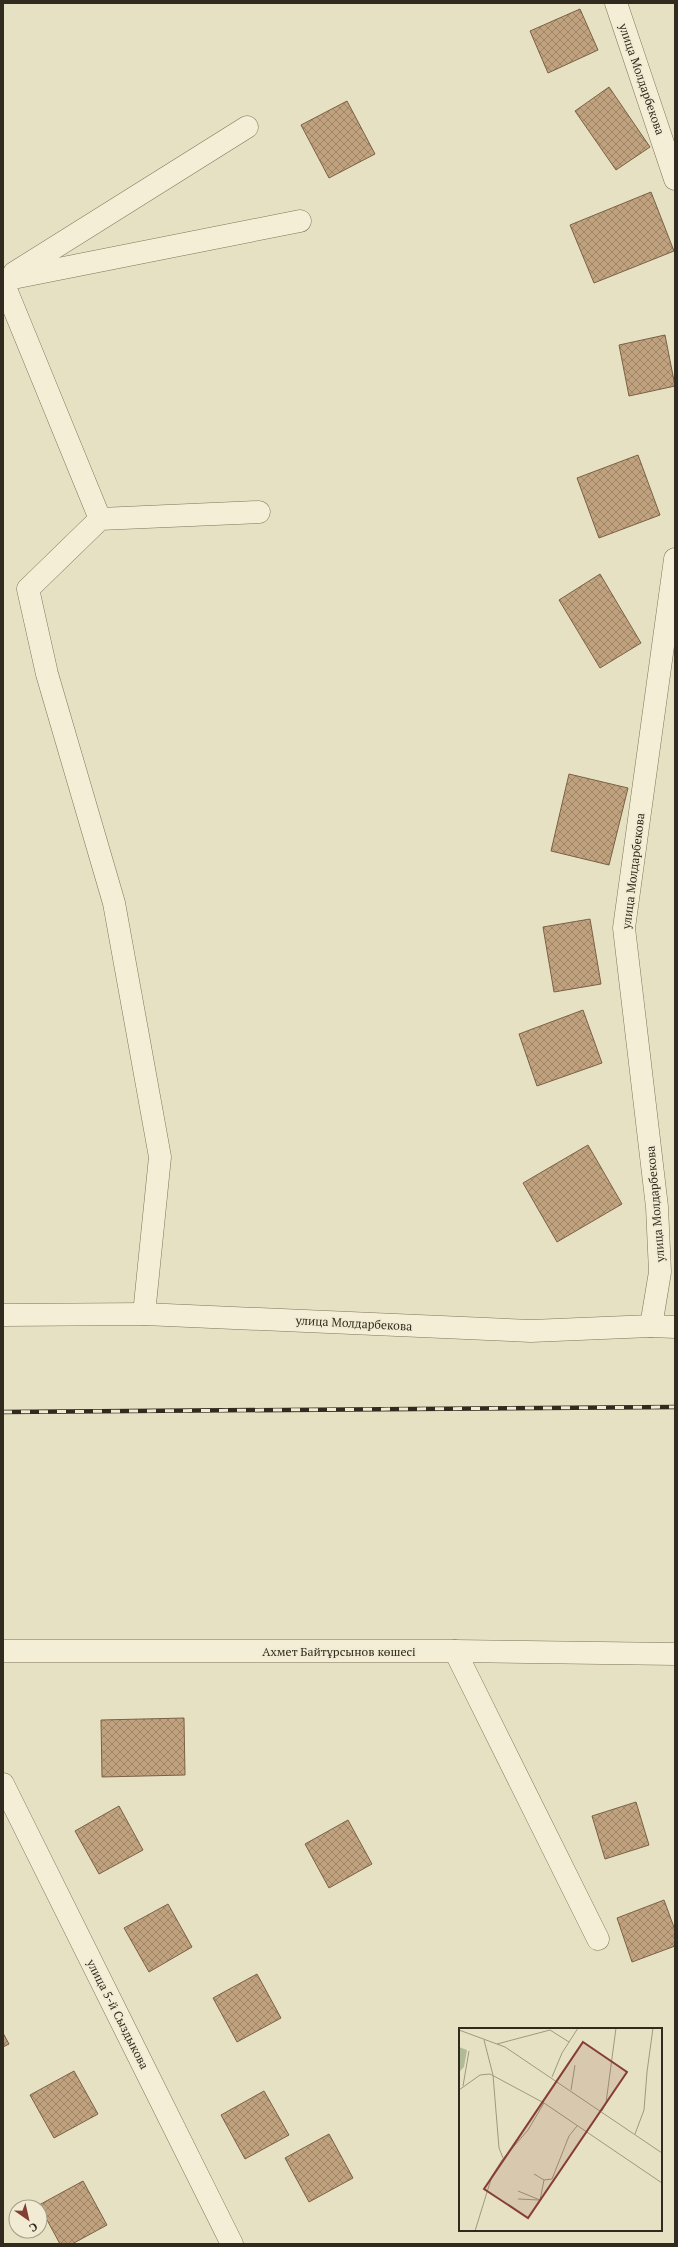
<svg xmlns="http://www.w3.org/2000/svg" width="678" height="2247" font-family="'PT Serif',serif">
	<style>
		.building { fill: url(#building-cross-hatch); stroke: #7b6145 }
		.lines { fill: none; stroke-linecap: round; stroke-linejoin: round }
		.minor-casing { stroke: #7f735c; stroke-width: 23 }
		.minor { stroke: #f3eed5; stroke-width: 22 }
		.rail-casing { stroke: #312a1e; stroke-width: 4.5 }
		.rail { stroke: #f0ebd2; stroke-width: 3; stroke-dasharray: 9; stroke-linecap: butt }
		.labels { text-anchor: middle; dominant-baseline: central; stroke-width: 3.5; stroke-linejoin: round; paint-order: stroke }
		.street-label { font-size: 12px; fill: #312a1e; stroke: #f0ebd2 }
		.inset-road { fill: none; stroke: #9e9881; stroke-width: 1 }
		.view { fill: #863e34; fill-opacity: 0.15; stroke: #863e34; stroke-width: 2 }
		.inset-edge { fill: none; stroke: #312a1e; stroke-width: 2 }
	</style>
	<defs>
		<pattern id="building-cross-hatch" width="8" height="8" patternUnits="userSpaceOnUse"><rect width="8" height="8" fill="#c1a27e"/><path d="M0 0l8 8M0 8l8-8" fill="none" stroke="#9d8467"/></pattern>
	</defs>
	<rect width="100%" height="100%" fill="#e7e1c3"/>
	<g class="building">
		<path d="M580 9 598 50 548 73 530 31Z"/>
		<path d="M609 87 650 147 616 170 575 111Z"/>
		<path d="M347 101 375 154 329 178 301 125Z"/>
		<path d="M651 192 674 251 594 283 570 225Z"/>
		<path d="M665 335 675 386 629 396 619 345Z"/>
		<path d="M638 455 660 515 599 538 577 478Z"/>
		<path d="M600 574 641 643 600 668 559 600Z"/>
		<path d="M569 774 628 788 609 865 551 851Z"/>
		<path d="M590 919 601 984 554 992 543 927Z"/>
		<path d="M583 1010 602 1063 537 1086 519 1034Z"/>
		<path d="M588 1145 622 1204 557 1242 523 1183Z"/>
		<path d="M184 1718 185 1775 102 1777 101 1720Z"/>
		<path d="M636 1802 649 1845 605 1859 592 1816Z"/>
		<path d="M119 1806 143 1850 99 1874 75 1831Z"/>
		<path d="M348 1820 372 1864 329 1888 305 1844Z"/>
		<path d="M664 1900 675 1930V1946L632 1962 617 1918Z"/>
		<path d="M168 1904 192 1947 149 1972 124 1928Z"/>
		<path d="M257 1974 281 2018 237 2042 213 1998Z"/>
		<path d="M3 2033 9 2044 3 2047Z"/>
		<path d="M74 2071 98 2114 54 2138 30 2095Z"/>
		<path d="M264 2091 289 2135 245 2159 221 2115Z"/>
		<path d="M329 2134 353 2178 309 2202 285 2158Z"/>
		<path d="M83 2181 107 2225 72 2244H60L39 2205Z"/>
	</g>
	<g class="lines">
		<defs>
			<g id="minor">
				<path d="M616 3 675 179"/>
				<path d="M14 273 247 127"/>
				<path d="M3 280 300 221"/>
				<path d="M3 282 100 519"/>
				<path d="M144 1314 160 1157 114 903 47 674 28 589 100 519 259 512"/>
				<path d="M3 1315 144 1314 531 1331 651 1326 660 1272 657 1207 624 928 675 559"/>
				<path d="M651 1326 675 1327"/>
				<path d="M3 1651H455L675 1654"/>
				<path d="M455 1651 598 1939"/>
				<path d="M3 1784 232 2244"/>
			</g>
		</defs>
		<use href="#minor" class="minor-casing"/>
		<use href="#minor" class="minor"/>
		<defs>
			<path id="rail" d="M3 1412 675 1407"/>
		</defs>
		<use href="#rail" class="rail-casing"/>
		<use href="#rail" class="rail"/>
	</g>
	<g class="labels">
		<g class="street-label">
			<text transform="translate(642 79) rotate(71)">улица Молдарбекова</text>
			<text transform="translate(633 871) rotate(-83)">улица Молдарбекова</text>
			<text transform="translate(655 1204) rotate(-95)">улица Молдарбекова</text>
			<text transform="translate(354 1323) rotate(3)">улица Молдарбекова</text>
			<text x="339" y="1651">Ахмет Байтұрсынов көшесі</text>
			<text transform="translate(118 2014) rotate(63)">улица 5-й Сыздыкова</text>
		</g>
	</g>
	<g transform="translate(459 2028)">
		<rect width="203" height="203" fill="#e7e1c3"/>
		<path d="M0 19 8 22 5 39 0 44Z" fill="#b1ba97"/>
		<path class="inset-road" d="M0 2 46 19 203 125M25 12 34 47 40 120 44 130M38 16 91 2 110 14M93 49 103 25 119 0M4 58 10 23M0 62 21 47 31 46 85 75M112 62 116 37M143 83 147 75 157 0M176 106 185 82 188 44 194 0M75 146 85 152 93 151 110 108 118 98M59 163 81 172 85 152M59 171 80 172M16 203 33 148 43 132 69 102 85 75 203 155"/>
		<path class="view" d="M124 14 168 44 69 190 25 161Z"/>
		<rect width="203" height="203" class="inset-edge"/>
	</g>
	<rect width="678" height="2247" fill="none" stroke="#312a1e" stroke-width="8"/>
	<g transform="translate(28 2219) rotate(146)"><circle r="19" fill="#f0ebd2" stroke="#a49e8a"/>
	<path d="M0-3L7 15L0 10L-7 15Z" fill="#863e34"/>
	<text y="-6" font-size="11" font-weight="bold" text-anchor="middle" fill="#312a1e">С</text>
	</g>
</svg>
